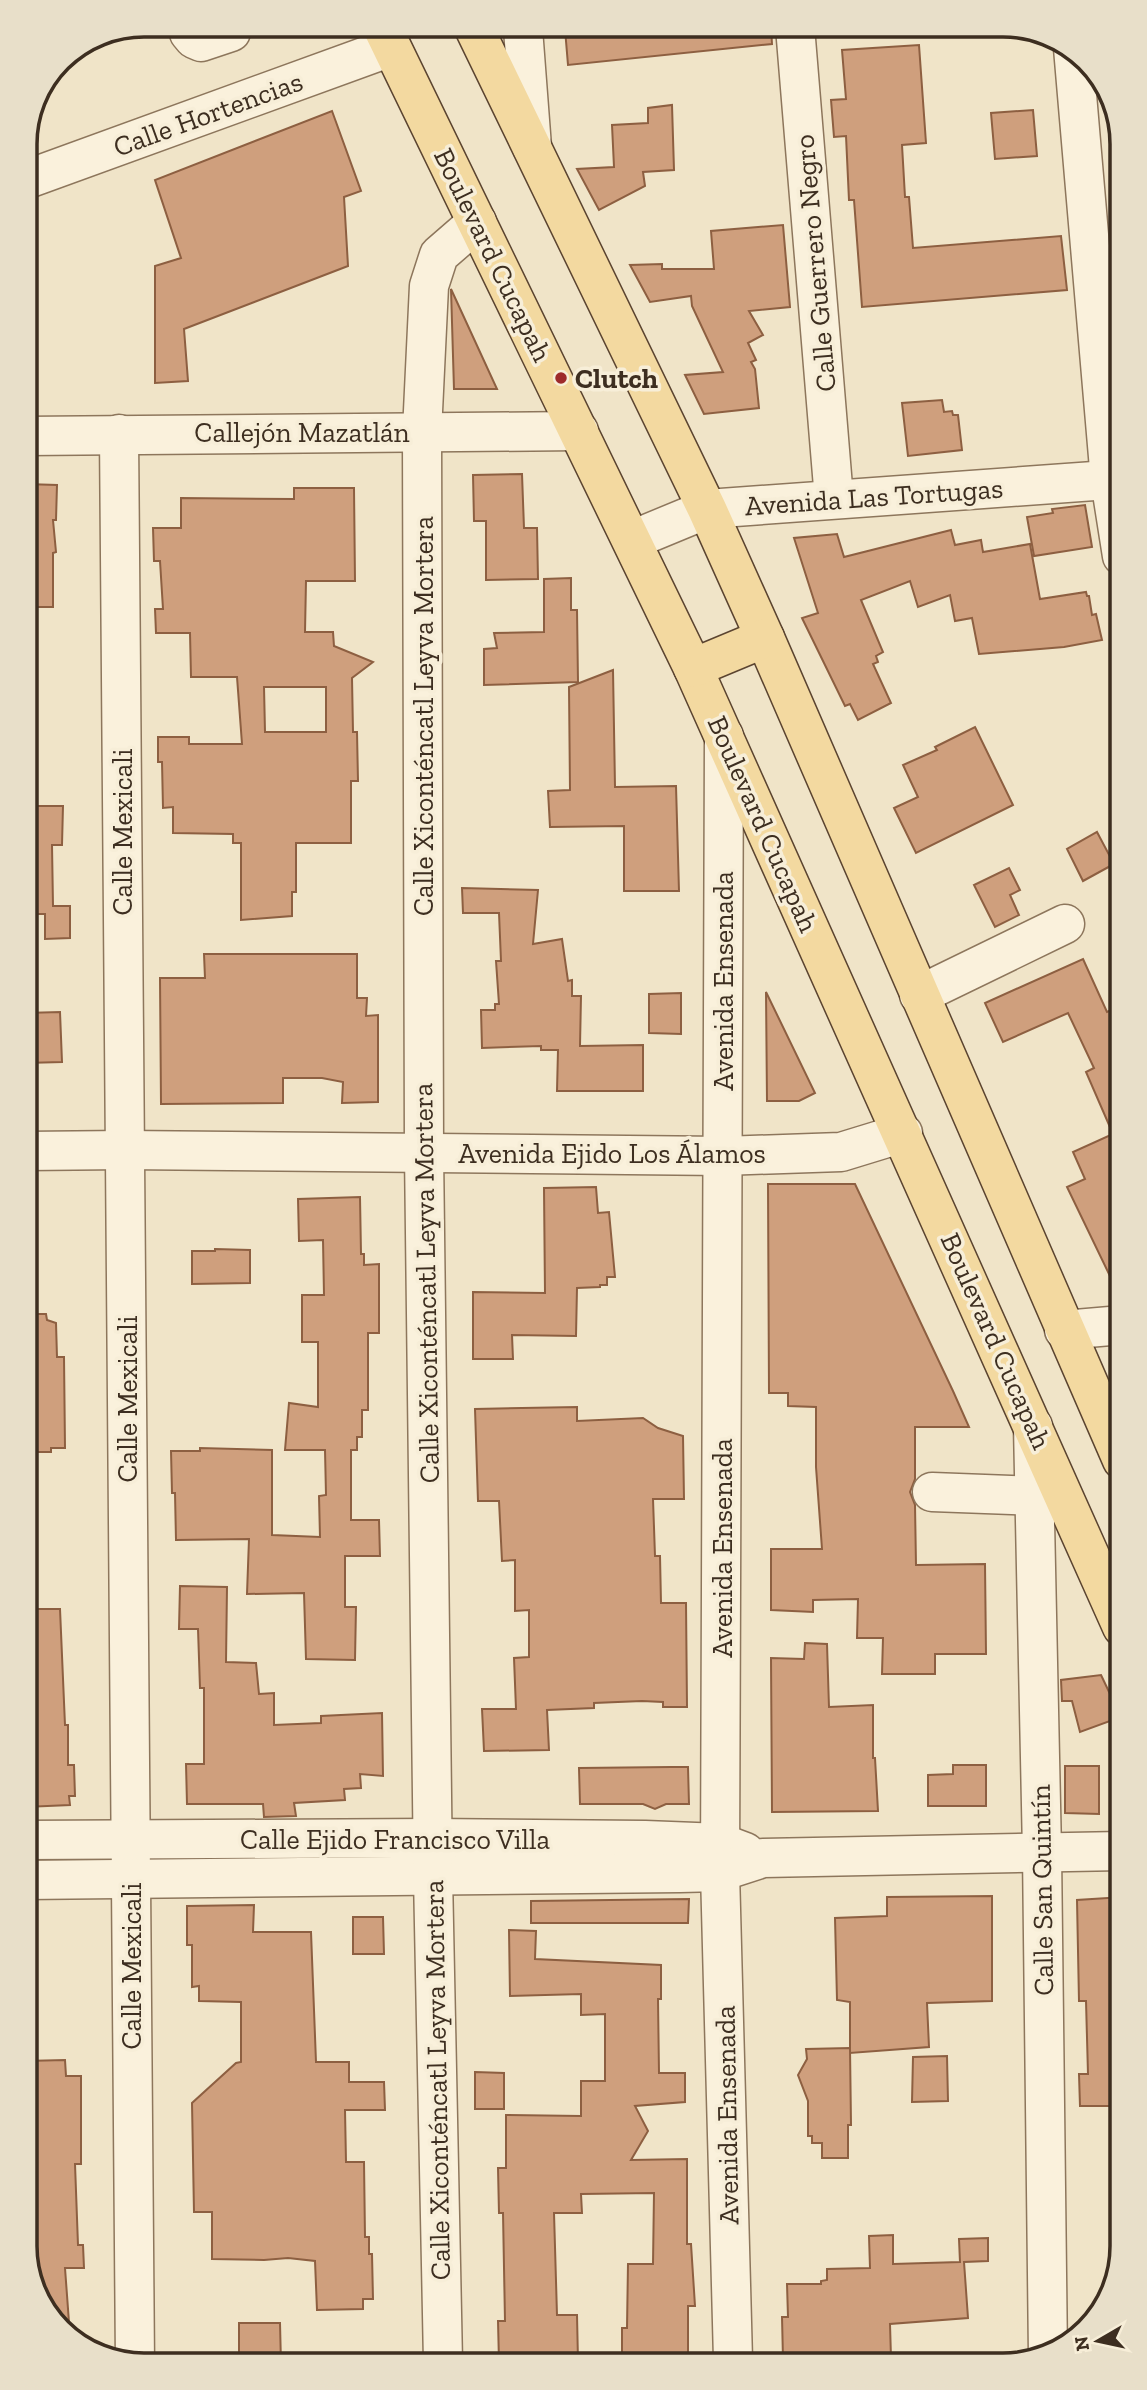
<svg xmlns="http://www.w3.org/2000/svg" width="1147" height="2390" font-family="'Zilla Slab',serif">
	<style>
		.building { fill: #cf9f7d; stroke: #8d5f41; stroke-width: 2; fill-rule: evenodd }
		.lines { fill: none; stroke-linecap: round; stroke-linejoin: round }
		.minor-casing { stroke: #8d765c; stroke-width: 41 }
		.major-casing { stroke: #5b4430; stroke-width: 41 }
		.minor { stroke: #faf1dc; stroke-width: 38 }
		.major { stroke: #f3d9a0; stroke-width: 38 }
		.poi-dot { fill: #9e2a2b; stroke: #f7eed8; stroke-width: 2.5 }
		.labels { text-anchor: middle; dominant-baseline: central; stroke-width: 7; stroke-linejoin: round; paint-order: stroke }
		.street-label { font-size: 28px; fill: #3d2e20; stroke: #f7eed8 }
		.poi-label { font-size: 28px; font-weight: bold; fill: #3d2e20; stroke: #f7eed8; text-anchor: start }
		.rim { fill: none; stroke: #3d2e20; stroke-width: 3.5 }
	</style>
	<rect width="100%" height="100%" fill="#f0e4c8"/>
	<g class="building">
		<path d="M771 27 772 44 568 65 565 29Z"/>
		<path d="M919 45 926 143 902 145 905 197H909L913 248 1061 236 1067 290 862 307 854 200H849L846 136 834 137 831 100 846 99 842 50Z"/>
		<path d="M672 105 674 170 643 172 645 186 599 210 577 169 614 167 612 125 648 123V108Z"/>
		<path d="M1033 110 1037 156 995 159 991 113Z"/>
		<path d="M332 111 361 191 344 197 348 266 184 329 188 381 155 383V266L181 258 155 180Z"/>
		<path d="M783 225 790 307 749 311 763 335 748 343 756 360 751 362 755 369 759 408 704 414 685 375 723 372 692 306 691 296 650 302 630 265 662 264V269H714L711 231Z"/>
		<path d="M451 289 497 389H454Z"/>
		<path d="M942 400 944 412 952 411 953 415H958L962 450 908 456 902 403Z"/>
		<path d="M522 474 524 528H537L538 579 486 580V521H474L473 475Z"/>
		<path d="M25 484 57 485 56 520H53L56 552 53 553V607H25Z"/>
		<path d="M294 488H354L355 581H306L305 632H333L334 646 373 662 352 678 353 732H357L358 781H351V843H296V892H292V916L241 920V843H233V834L173 833V807L163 808 162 762H158V737H189V744H242L237 677H191L190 633H156L155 609H163L160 561H154L153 528H181V498L294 499ZM264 687H326V732H265Z"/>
		<path d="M1085 505 1092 547 1034 556 1027 517 1053 513 1052 509Z"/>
		<path d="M951 530 955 545 981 540 983 552 1030 544 1040 599 1086 592 1087 596H1089L1092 615 1096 614 1102 640 1064 647 979 654 972 618 955 621 950 595 918 607 910 581 861 600 883 652 876 656 878 662 873 664 891 703 858 720 850 704 845 706 802 618 818 613 794 538 837 534 844 557Z"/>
		<path d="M571 578V610H577L578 682 484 685V649L497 648 494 633 544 632V579Z"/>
		<path d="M613 670 615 787 676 786 679 891H624V826L550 827 548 791 570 790 569 687Z"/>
		<path d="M975 727 1013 805 916 853 894 808 918 797 903 765 937 750 935 747Z"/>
		<path d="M25 806H63L62 845H52L53 906H70V938L45 939V914H25Z"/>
		<path d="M1097 832 1114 864 1083 881 1067 849Z"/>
		<path d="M1009 868 1020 890 1010 895 1019 915 995 927 974 885Z"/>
		<path d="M462 888 538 890 533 944 562 939 568 981 572 980V996H581L580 1046 643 1045V1091H557L558 1050H541V1046L482 1048 481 1010H495V1004H499L496 961H501L499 913H463Z"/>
		<path d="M204 954H357V998H367L366 1016 378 1015V1102L342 1103 343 1082 322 1078H283V1103L161 1104 160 978H205Z"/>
		<path d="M1083 959 1107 1012 1123 1005V1160L1110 1199 1115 1210 1111 1211 1123 1234V1303L1067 1187 1085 1179 1073 1152 1113 1134 1086 1072 1094 1068 1068 1013 1003 1042 985 1003Z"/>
		<path d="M766 992 815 1093 799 1101H767Z"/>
		<path d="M681 993V1034L649 1033V994Z"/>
		<path d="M60 1012 62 1062 25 1063V1013Z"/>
		<path d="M768 1184H855L953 1391 969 1427H915V1479L910 1492 915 1505 916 1565 985 1564 986 1654H935V1674H882L883 1638H857L858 1599 813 1600V1612L771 1610V1549H822L816 1467V1407L788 1406V1393H769Z"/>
		<path d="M596 1187 598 1213 609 1212 615 1277H607V1285H600V1287L577 1288 576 1336 512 1335 513 1359H473V1292L545 1293 544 1188Z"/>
		<path d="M360 1197 361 1254H364V1265L379 1264V1333H368V1410H362V1437H357V1450H351V1520H379L380 1556H345V1607H356L355 1660 306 1659 304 1593 247 1594 249 1539 176 1540 175 1493H172L171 1451H200V1448L272 1450V1535L320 1537 319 1496 326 1495 325 1450H285L289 1403 318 1407V1342H302V1295H324L323 1240 299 1241 298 1199Z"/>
		<path d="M215 1249 250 1250V1283L192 1284V1251H215Z"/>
		<path d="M25 1314H46L47 1320 56 1323 57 1357H64L65 1448H51V1452H25V1424H29L30 1373H25Z"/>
		<path d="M577 1407V1421L643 1418 658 1428 683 1436 684 1499H653L655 1556H660L661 1603H686L687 1707H663V1702L642 1701 594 1703V1708L547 1710 549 1750 484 1751 482 1709H516L514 1658 529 1657V1610L515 1611V1560L502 1561 499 1501H478L475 1409Z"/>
		<path d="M180 1586 227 1587 226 1662 256 1663 259 1694 274 1693V1725L321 1723V1716L382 1713 383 1776 360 1774 361 1788 344 1789 345 1800 294 1803 296 1816 264 1817 263 1804H187L186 1764H204V1688H200L198 1629H179Z"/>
		<path d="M25 1609H60L65 1725H68V1765H74L75 1796H69L70 1805 25 1807Z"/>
		<path d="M805 1643 827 1644 829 1707 873 1705V1758H875L878 1811 772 1812 771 1658 804 1659Z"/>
		<path d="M1101 1675 1121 1717 1080 1732 1072 1701H1062L1061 1680Z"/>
		<path d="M953 1765H986V1806H928V1775L953 1774Z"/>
		<path d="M1065 1766H1099V1814L1065 1813Z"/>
		<path d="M671 1767H688L689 1804H666L655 1809 643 1804H580L579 1768Z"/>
		<path d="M992 1896V2001L927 2003 929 2047 850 2053V2002L837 2000 835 1918 887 1916V1897Z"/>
		<path d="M1123 1897V2106H1080L1079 2074H1088L1086 2001H1079L1077 1900Z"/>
		<path d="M689 1899 688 1923H531V1901Z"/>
		<path d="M254 1905 253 1932H311L316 2062H349V2082H384L385 2110H345L346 2162H364L365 2237H369V2254H372L373 2299H363V2309L317 2310 315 2261 288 2258 264 2260 212 2259V2212H194L192 2103 236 2063 241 2062V2002L199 2001V1986L192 1987V1945H187V1906Z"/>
		<path d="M353 1917H383L384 1954H353Z"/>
		<path d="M509 1930 536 1931 535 1959 661 1965V1999H658L659 2073H685V2102L635 2106 648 2131 631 2160 687 2159V2244H691L695 2306H688V2360L622 2361V2328H627L628 2264H653L654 2193 581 2194 582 2213H554L557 2315H577L578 2361 499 2362 498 2321H505L503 2213H499L498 2168H506V2115L581 2116V2081H605V2014L581 2015V1994L510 1996Z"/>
		<path d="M850 2048 851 2125H848V2158H822V2143H812V2136H808V2101L798 2075 807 2059 806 2049Z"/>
		<path d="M947 2056 948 2101 912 2102 913 2057Z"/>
		<path d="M65 2060 66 2076H81V2164H75L78 2245H83L84 2268H65L70 2336 33 2291 24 2246 25 2061Z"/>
		<path d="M475 2072 504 2073V2109H475Z"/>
		<path d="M893 2235V2264L960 2262 959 2239 988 2238V2261L964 2262 968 2318 890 2324 891 2358 783 2359 782 2317H788L787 2284H821V2281L827 2280V2269L870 2268 869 2236Z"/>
		<path d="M239 2323H280L281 2364H239Z"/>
	</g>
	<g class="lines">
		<defs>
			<g id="minor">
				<path d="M795 27 834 499"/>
				<path d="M523 29 532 147"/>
				<path d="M189 33 194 39 201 42 231 32"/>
				<path d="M1073 48 1110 480 1122 556"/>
				<path d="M25 180 391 47"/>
				<path d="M119 434 135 2365"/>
				<path d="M25 436 579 431"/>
				<path d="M632 540 707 509 1122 479"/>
				<path d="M724 736 720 1872 733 2360"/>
				<path d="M919 995 1065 924"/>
				<path d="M25 1151 125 1150 723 1156 841 1152 903 1133"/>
				<path d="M1064 1330 1122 1325"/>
				<path d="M1033 1426 1042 1852 1048 2357"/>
				<path d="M932 1492 1035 1496"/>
				<path d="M25 1840 433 1838 645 1840 721 1843 745 1852"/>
				<path d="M25 1880 680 1873 720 1872 763 1858 1122 1851"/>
				<path d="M443 2362 433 1876 424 1152 422 432 429 286 439 255 477 222"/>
			</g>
			<g id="major">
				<path d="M475 30 707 509 765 638 1122 1460"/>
				<path d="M384 31 693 668 1122 1627"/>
				<path d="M693 668 765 638"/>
			</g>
		</defs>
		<use href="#minor" class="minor-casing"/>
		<use href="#major" class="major-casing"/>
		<use href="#minor" class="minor"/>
		<use href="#major" class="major"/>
	</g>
	<circle class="poi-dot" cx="561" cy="378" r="7"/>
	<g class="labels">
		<g class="street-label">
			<text transform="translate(208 114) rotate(-20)">Calle Hortencias</text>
			<text transform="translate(493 255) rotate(64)">Boulevard Cucapah</text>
			<text transform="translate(815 263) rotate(-95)">Calle Guerrero Negro</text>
			<text x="302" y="432">Callejón Mazatlán</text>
			<text transform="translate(874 497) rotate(-4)">Avenida Las Tortugas</text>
			<text transform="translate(423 716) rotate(-90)">Calle Xiconténcatl Leyva Mortera</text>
			<text transform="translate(763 824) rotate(66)">Boulevard Cucapah</text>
			<text transform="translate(122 832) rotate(-90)">Calle Mexicali</text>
			<text transform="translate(723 981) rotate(-90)">Avenida Ensenada</text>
			<text x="612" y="1153">Avenida Ejido Los Álamos</text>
			<text transform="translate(426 1283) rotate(-91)">Calle Xiconténcatl Leyva Mortera</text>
			<text transform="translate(996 1341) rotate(66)">Boulevard Cucapah</text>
			<text transform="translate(127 1399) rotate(-90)">Calle Mexicali</text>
			<text transform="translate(722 1548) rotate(-90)">Avenida Ensenada</text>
			<text x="395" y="1839">Calle Ejido Francisco Villa</text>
			<text transform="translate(1042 1890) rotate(-91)">Calle San Quintín</text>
			<text transform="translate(131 1966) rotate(-90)">Calle Mexicali</text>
			<text transform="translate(437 2080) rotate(-91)">Calle Xiconténcatl Leyva Mortera</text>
			<text transform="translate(727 2115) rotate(-91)">Avenida Ensenada</text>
		</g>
		<g class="poi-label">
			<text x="575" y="378">Clutch</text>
		</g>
	</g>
	<path d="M0 0H1147V2390H0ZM144 37H1003A107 107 0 0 1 1110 144V2246A107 107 0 0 1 1003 2353H144A107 107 0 0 1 37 2246V144A107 107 0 0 1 144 37Z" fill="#e8dfc9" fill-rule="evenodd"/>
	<path class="rim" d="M144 37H1003A107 107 0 0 1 1110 144V2246A107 107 0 0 1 1003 2353H144A107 107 0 0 1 37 2246V144A107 107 0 0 1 144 37Z"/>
	<g transform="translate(1098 2341) rotate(261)" stroke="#f7eed8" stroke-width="5" paint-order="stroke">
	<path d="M0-5L12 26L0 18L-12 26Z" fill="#3d2e20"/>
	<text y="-10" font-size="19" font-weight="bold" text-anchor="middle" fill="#3d2e20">N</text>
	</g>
</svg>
